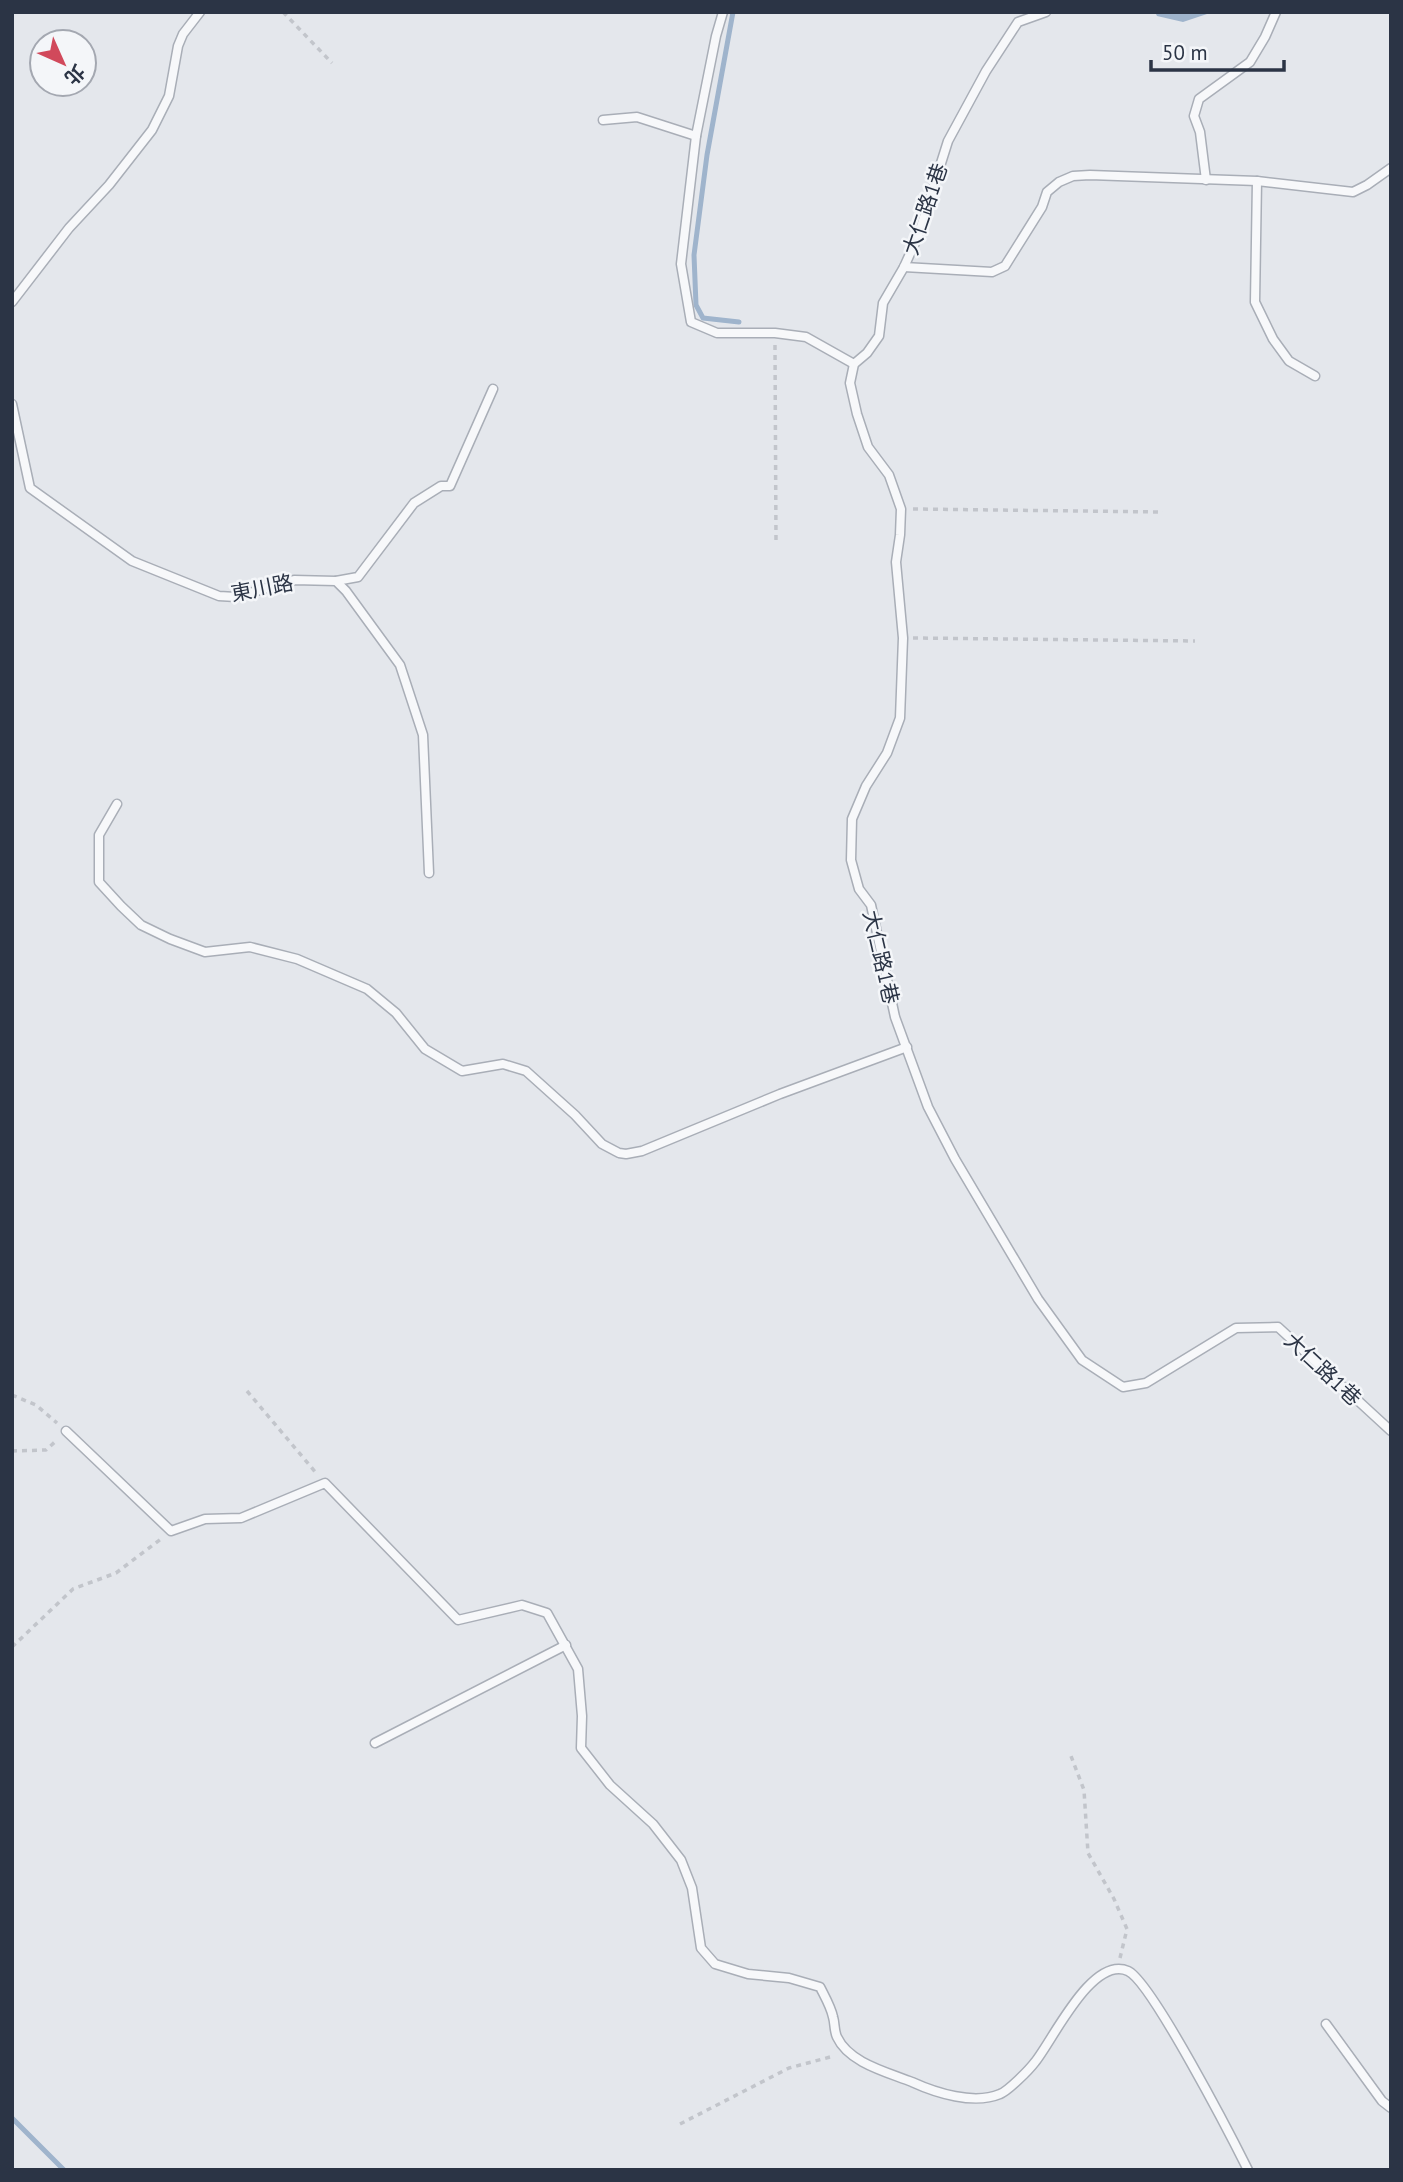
<svg xmlns="http://www.w3.org/2000/svg" width="1403" height="2182" font-family="'PT Sans','Noto Sans TC',sans-serif">
	<style>
		.water { fill: #9fb4cc }
		.lines { fill: none; stroke-linecap: round; stroke-linejoin: round }
		.stream { stroke: #9fb4cc; stroke-width: 5 }
		.service-casing { stroke: #a9aeb7; stroke-width: 11 }
		.path { stroke: #c2c5cb; stroke-width: 3.5; stroke-dasharray: 5 5; stroke-linecap: butt }
		.service { stroke: #f7f8fa; stroke-width: 8 }
		.labels { text-anchor: middle; dominant-baseline: central; stroke-width: 5; stroke-linejoin: round; paint-order: stroke }
		.street-label { font-size: 21px; fill: #2b3445; stroke: #f4f6f9 }
	</style>
	<rect width="100%" height="100%" fill="#e4e7ec"/>
	<path class="water" d="M1155 12H1213L1183 22 1157 16Z"/>
	<g class="lines">
		<g class="stream">
			<path d="M733 12 707 155 694 255 696 305 703 318 739 322"/>
			<path d="M12 2118 64 2170"/>
		</g>
		<defs>
			<g id="service">
				<path d="M723 12 716 36 696 136 681 264 691 322 717 333H775L806 337 854 364"/>
				<path d="M1046 12 1018 22 986 71 948 141 918 236 904 267 883 303 879 336 867 353 854 364 850 383 857 414 868 447 889 475 901 509 900 535 896 562 903 638 900 718 887 753 866 786 852 819 851 860 859 889 871 905 895 1017 928 1107 955 1159 1038 1299 1082 1360 1123 1387 1146 1383 1236 1328 1278 1327 1391 1431"/>
				<path d="M603 120 637 117 696 136"/>
				<path d="M1206 180 1200 132 1194 116 1199 99 1250 62 1265 37 1276 12"/>
				<path d="M1257 181 1255 302 1273 339 1289 361 1315 376"/>
				<path d="M904 267 992 272 1005 266 1042 207 1047 192 1059 182 1073 176 1090 175 1257 181 1353 192 1367 185 1391 168"/>
				<path d="M12 302 69 228 109 185 152 130 169 96 178 46 183 34 200 12"/>
				<path d="M12 404 30 488 132 561 219 596 236 597 294 580 336 581 346 591 400 665 423 735 429 873"/>
				<path d="M336 581 358 577 414 503 441 486H450L493 389"/>
				<path d="M117 804 99 835V882L121 906 141 925 170 939 205 952 250 947 297 959 367 989 396 1013 425 1049 462 1071 503 1064 526 1071 575 1115 602 1144 619 1153 626 1154 642 1151 780 1094 907 1047"/>
				<path d="M66 1431 171 1531 205 1519 241 1518 325 1483 458 1620 522 1605 547 1613 578 1669 582 1716 581 1748 610 1785 653 1824 681 1860 692 1888 701 1948 715 1964 748 1974 789 1978 820 1987C825 1997 831 2007 833 2017 835 2023 834 2031 837 2037 849 2063 887 2072 912 2082 936 2093 974 2105 1000 2094 1008 2091 1029 2070 1035 2062 1053 2040 1092 1955 1128 1971 1151 1981 1232 2138 1248 2170"/>
				<path d="M375 1743 566 1645"/>
				<path d="M1326 2024 1382 2101 1391 2108"/>
			</g>
		</defs>
		<use href="#service" class="service-casing"/>
		<g class="path">
			<path d="M283 12 332 63"/>
			<path d="M775 345 776 542"/>
			<path d="M913 509 1163 512"/>
			<path d="M913 638 1195 641"/>
			<path d="M247 1391 317 1474"/>
			<path d="M12 1395 36 1405 57 1423"/>
			<path d="M12 1451 46 1450 57 1440"/>
			<path d="M12 1647 73 1589 116 1573 161 1539"/>
			<path d="M1071 1756 1084 1790 1088 1853 1114 1899 1127 1929 1120 1958"/>
			<path d="M680 2124 789 2068 834 2056"/>
		</g>
		<use href="#service" class="service"/>
	</g>
	<g class="labels">
		<g class="street-label">
			<text transform="translate(925 209) rotate(-71)">大仁路1巷</text>
			<text transform="translate(262 588) rotate(-11)">東川路</text>
			<text transform="translate(881 957) rotate(77)">大仁路1巷</text>
			<text transform="translate(1323 1369) rotate(43)">大仁路1巷</text>
		</g>
	</g>
	<rect width="1403" height="2182" fill="none" stroke="#2b3445" stroke-width="28"/>
	<g transform="translate(63 63) rotate(135)"><circle r="33" fill="#f4f6f9" stroke="#a4a8b1" stroke-width="2"/>
	<path d="M0-5L12 26L0 18L-12 26Z" fill="#d1495b"/>
	<text y="-10" font-size="19" font-weight="bold" text-anchor="middle" fill="#2b3445">北</text>
	</g>
	<path d="M1151 60v10h133v-10" fill="none" stroke="#2b3445" stroke-width="3.5"/>
	<text x="1162" y="60" font-size="21" fill="#2b3445" stroke="#f4f6f9" stroke-width="5" paint-order="stroke">50 m</text>
</svg>
